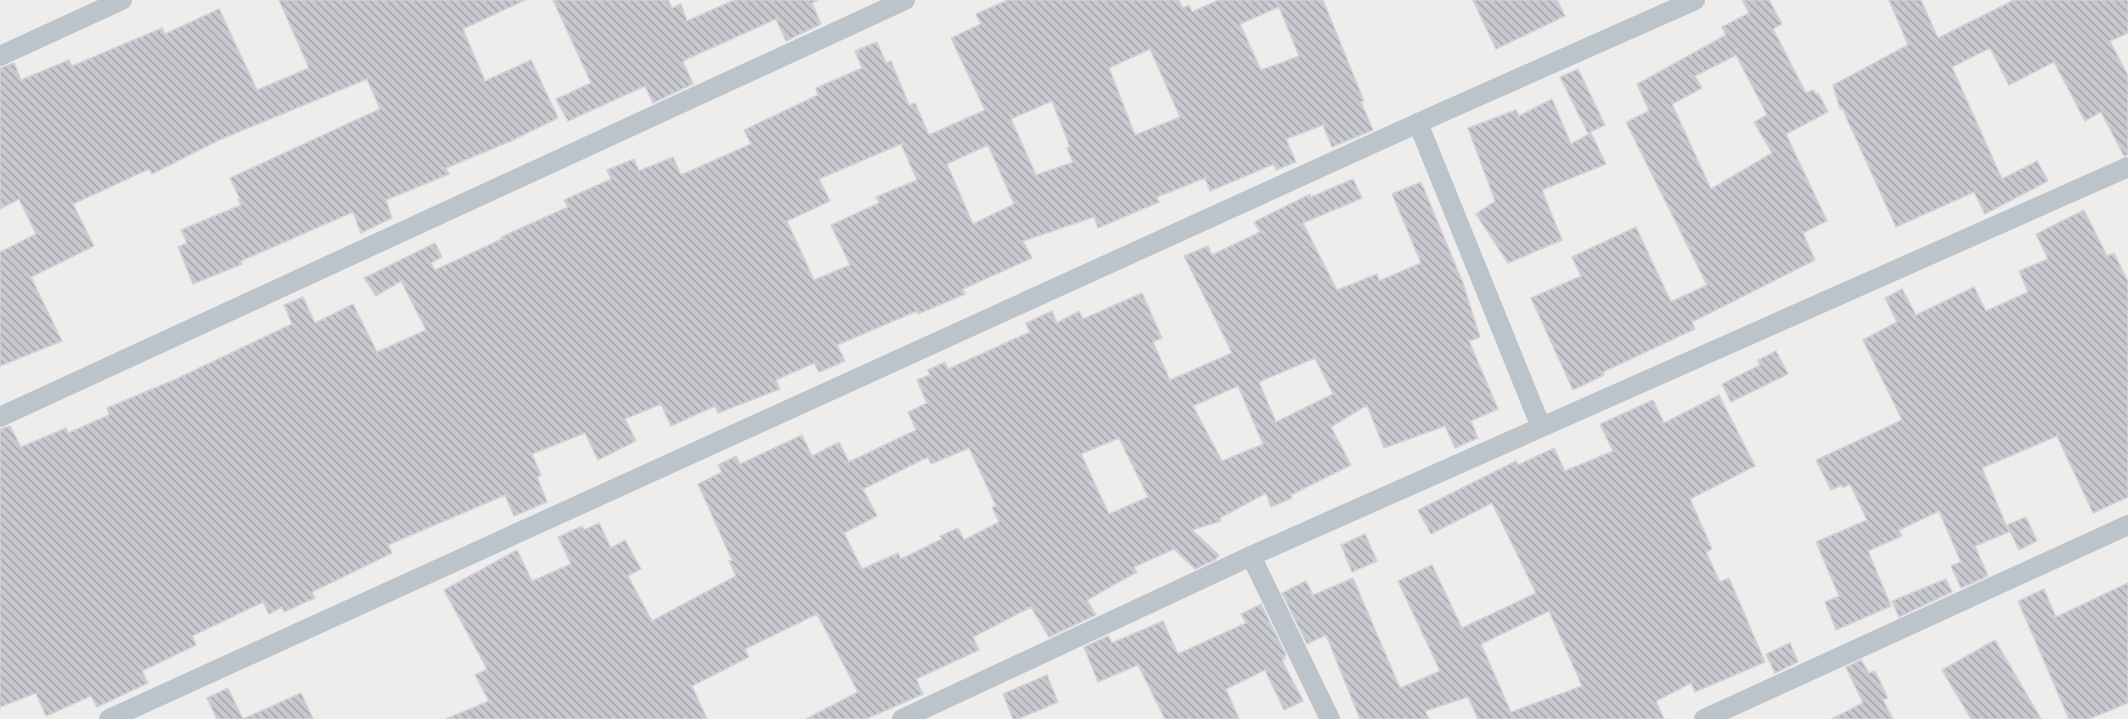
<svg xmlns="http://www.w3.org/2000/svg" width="2128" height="719" font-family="Roboto,sans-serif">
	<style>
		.building { fill: url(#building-back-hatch); stroke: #d0d3d7; stroke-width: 1.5; fill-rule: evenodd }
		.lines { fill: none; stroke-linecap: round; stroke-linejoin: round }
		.street { stroke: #bbc4ca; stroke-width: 20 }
	</style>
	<defs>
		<pattern id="building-back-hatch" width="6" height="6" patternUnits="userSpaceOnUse" patternTransform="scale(1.5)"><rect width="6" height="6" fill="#c7c9cf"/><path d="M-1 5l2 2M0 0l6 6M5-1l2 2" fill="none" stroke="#a3a6ab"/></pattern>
	</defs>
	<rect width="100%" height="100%" fill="#efecec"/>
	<g class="building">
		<path d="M279 0H525L463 29 485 81 531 60 558 118 511 141 446 168 449 174 386 200 392 218 361 233 353 212 241 261 242 264 193 284 178 247 187 243 181 230 241 205 238 199H240L230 178 380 109 367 79 219 140 152 174 149 169 73 204 94 246 31 277 62 341 0 366V252L36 234 19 199 0 209V68L14 63 21 80 69 60 72 66 162 28 165 34 219 9 257 90 309 68Z"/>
		<path d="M553 0H668L672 8 681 4 687 21 734 0H818L812 3 821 24 786 41 776 19 687 59 683 62 693 84 653 103 645 86 568 121 556 99 591 83Z"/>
		<path d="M1008 0H1179L1183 8 1189 5 1192 12 1219 0H1323L1364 101 1361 102 1373 130 1332 147 1323 125 1286 139 1296 162 1276 170 1274 164 1210 191 1205 178 1157 197 1159 202 1098 228 1094 217 1023 241 1032 258 963 289 965 294 918 314 917 311 837 345 845 361 819 372 814 363 776 380 780 389 718 413 715 406 671 426 661 404 625 419 636 441 598 460 585 433 532 454 541 475 537 477 547 502 514 516 505 495 388 545 392 553 312 592 315 598 284 612 282 607 269 614 263 602 192 636 196 645 142 671 148 683 97 707 91 696 46 716 36 693 0 707V429L10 426 21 447 66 428 68 433 109 415 107 408 176 379 292 324 284 305 303 297 315 323 353 304 377 352 426 330 401 281 376 296 364 278 435 243 442 257 431 263 435 270 502 239 501 237 568 207 564 200 611 179 607 170 634 159 639 171 673 157 681 175 751 144 744 130 818 95 816 88 862 68 855 51 877 42 886 63 891 61 909 105 915 103 929 135 985 110 951 38 981 24 976 14ZM1279 7 1299 56 1261 70 1240 24ZM1150 49 1180 117 1135 135 1109 68ZM1052 101 1070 147 1067 148 1073 162 1036 175 1011 119ZM901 144 917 180 876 197 879 203 831 225 850 265 814 280 787 221 830 201 819 179ZM988 145 1014 204 973 224 947 164Z"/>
		<path d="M1473 0H1557L1565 16 1496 49Z"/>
		<path d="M1742 0H1769L1782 24 1773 29 1806 93 1813 90 1816 94 1818 93 1828 112 1786 134 1827 221 1803 233 1815 260 1692 322 1695 329 1603 372 1604 375 1573 390 1531 298 1581 276 1572 257 1636 227 1671 302 1707 285 1626 122 1649 111 1637 84 1726 35 1722 27 1749 13ZM1736 55 1767 115 1754 122 1772 153 1711 189 1672 104 1702 88 1695 76Z"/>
		<path d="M1889 0H1921L1938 38 2014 0H2128V33L2110 41 2128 76V155L2124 156 2101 112 2085 121 2054 62 2009 85 1990 48 1952 67 2002 179 2037 161 2048 181 1985 214 1974 192 1896 227 1842 108 1840 109 1833 85 1908 45Z"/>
		<path d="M1578 69 1605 125 1588 133 1560 77Z"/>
		<path d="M1552 99 1571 144 1591 133 1606 164 1542 190 1562 240 1508 263 1476 214 1495 201 1468 128 1516 110 1519 116Z"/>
		<path d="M1353 179 1362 198 1303 223 1337 290 1377 274 1379 281 1421 263 1392 194 1421 182 1463 283 1480 337 1469 341 1498 409 1471 421 1478 438 1455 448 1445 426 1384 448 1367 405 1331 427 1351 465 1291 495 1292 498 1271 507 1266 493 1220 518 1221 521 1192 530 1219 555 1215 560 1195 569 1174 549 1134 567 1137 572 1087 600 1096 615 1049 637 1031 607 973 637 979 650 916 679 923 694 866 719H806L858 692 817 614 745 649 749 657 692 686 707 719H446L489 701 475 675 487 669 444 590 517 550 532 581 571 564 558 537 582 526 584 530 599 523 611 548 625 540 641 569 628 576 652 621 736 576 729 561 732 560 698 484 722 472 718 465 736 456 740 464 802 435 812 456 839 442 849 462 916 430 908 412 927 403 917 380 930 375 928 370 945 362 948 369 1030 332 1026 323 1052 311 1057 323 1079 311 1083 319 1142 293 1162 338 1153 342 1170 380 1232 353 1184 256 1208 246 1212 255 1260 232 1254 222 1310 194 1311 197ZM1315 358 1333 394 1276 422 1259 382ZM1238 386 1263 444 1222 461 1193 406ZM1119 438 1148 497 1109 514 1081 454ZM969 448 996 506 992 507 999 522 964 540 958 528 940 536 942 539 901 559 898 553 862 569 844 533 877 516 863 489 928 457 931 464Z"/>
		<path d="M2084 210 2107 256 2114 253 2128 282V497L2093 513 2057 436 1982 468 2009 532 1975 546 1988 576 1961 588 1951 566 1961 562 1939 511 1899 530 1902 536 1868 551 1891 606 1836 630 1825 602 1839 596 1816 542 1867 520 1850 484 1843 488 1842 485 1831 490 1816 460 1902 420 1863 340 1897 322 1885 298 1902 289 1916 315 1974 287 1986 311 2028 292 2019 271 2048 259 2036 234Z"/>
		<path d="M1776 351 1788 374 1731 402 1722 384 1760 365 1758 360Z"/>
		<path d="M1719 395 1755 466 1690 499 1712 549 1706 552 1720 582 1729 578 1765 662 1695 692 1691 683 1656 701 1664 719H1478L1468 697 1425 711 1429 719H1360L1326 635 1307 644 1282 593 1306 581 1313 595 1353 578 1400 688 1440 671 1398 581 1432 565 1462 628 1536 593 1492 503 1431 534 1418 510 1516 461 1518 465 1554 448 1565 471 1613 451 1600 424 1653 400 1664 423ZM1549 611 1582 686 1511 712 1481 644Z"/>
		<path d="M2026 517 2037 541 2019 550 2007 525Z"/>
		<path d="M1365 534 1377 561 1352 572 1341 545Z"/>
		<path d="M1946 579 1952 592 1899 617 1892 601Z"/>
		<path d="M2128 583V703L2089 719H2069L2018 601 2044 589 2056 617Z"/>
		<path d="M1261 604 1286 655 1284 656 1285 659 1282 660 1303 701 1284 710 1265 670 1226 689 1239 719H1165L1138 665 1098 682 1084 647 1108 636 1112 643 1163 621 1178 654 1246 623 1241 614Z"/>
		<path d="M1995 640 2041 719H1971L1942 670Z"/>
		<path d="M1790 643 1798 662 1775 673 1766 654Z"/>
		<path d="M1861 660 1869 673 1875 671 1888 698 1883 700 1893 719H1832L1863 703 1846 667Z"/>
		<path d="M1047 675 1058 702 1018 719H1013L1003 694Z"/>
		<path d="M228 688 243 719 301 693 313 719H217L207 698Z"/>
	</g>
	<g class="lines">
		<g class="street">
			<path d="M0 56 122 0"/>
			<path d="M1418 123 1541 427"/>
			<path d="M0 417 905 0"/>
			<path d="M1251 556 1330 719"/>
			<path d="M109 719 1418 123 1695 0"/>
			<path d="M902 719 1251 556 2128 167"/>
			<path d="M1704 719 2128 525"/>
		</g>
	</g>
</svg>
